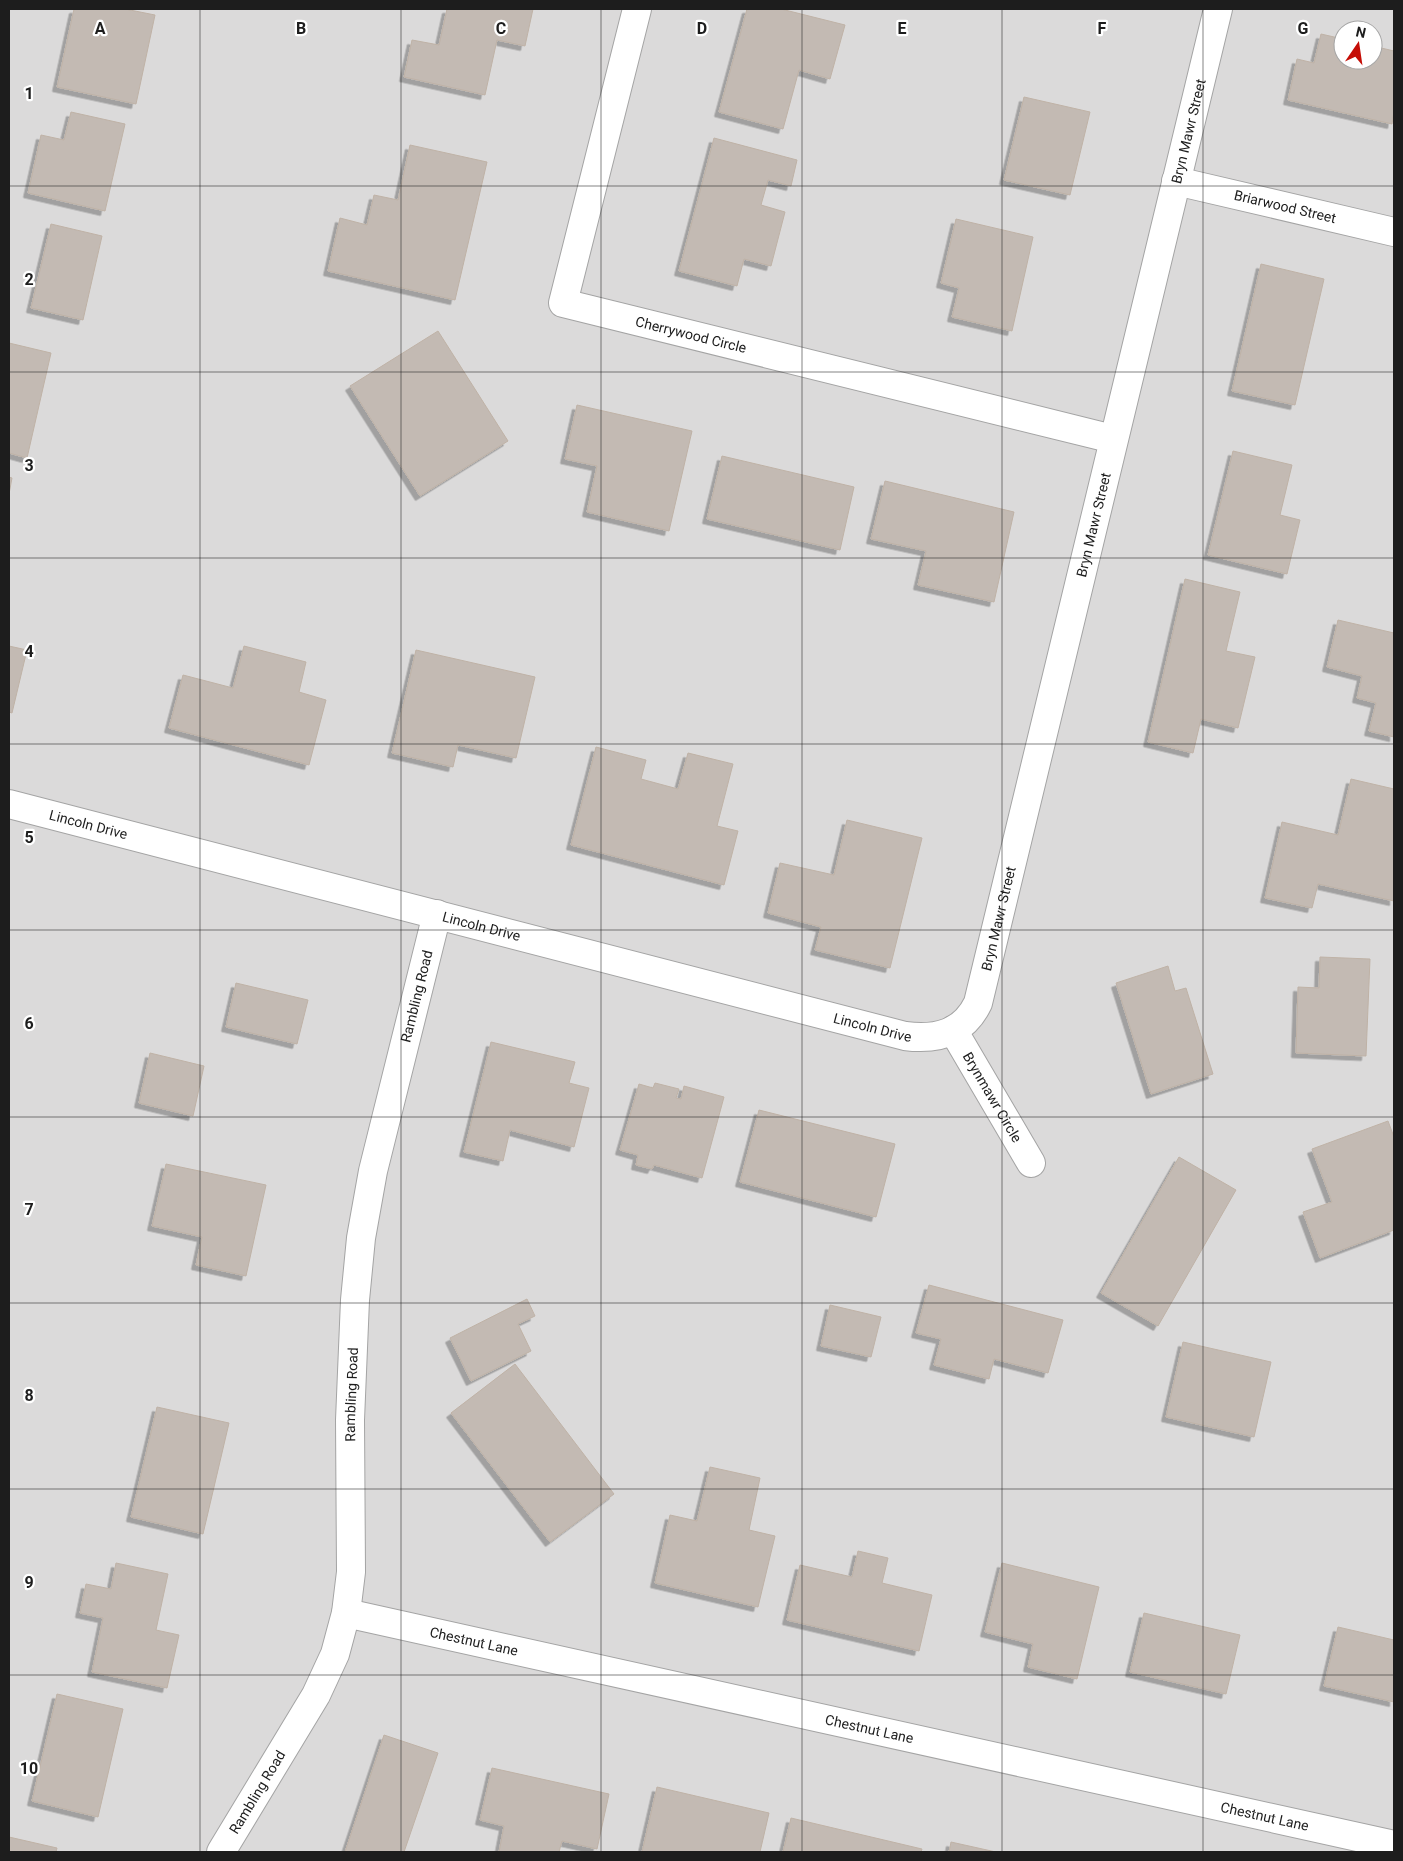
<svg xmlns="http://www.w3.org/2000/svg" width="1403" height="1861" font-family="Roboto,sans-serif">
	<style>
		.residential { fill: #dbdada; fill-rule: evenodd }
		.building { fill: #c3bab3; stroke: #bfb2a6; filter: url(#shadow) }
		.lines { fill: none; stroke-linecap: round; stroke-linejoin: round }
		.minor-casing { stroke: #a4a4a4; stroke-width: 30 }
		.minor { stroke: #fff; stroke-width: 28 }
		.grid { fill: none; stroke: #1d1d1d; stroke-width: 1; stroke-opacity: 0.55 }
		.labels { text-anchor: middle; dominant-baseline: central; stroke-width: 4.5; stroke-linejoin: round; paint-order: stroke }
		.street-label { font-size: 14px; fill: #1d1d1d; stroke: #fff }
		.grid-label { font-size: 16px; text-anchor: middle; font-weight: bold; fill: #1d1d1d; stroke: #fff; stroke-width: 4.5; stroke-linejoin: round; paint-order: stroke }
	</style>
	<defs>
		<filter id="shadow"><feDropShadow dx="-4.5" dy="4.5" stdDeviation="0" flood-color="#0004"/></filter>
	</defs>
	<rect width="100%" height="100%" fill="#eeebe4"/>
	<path class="residential" d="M9 9H1394V1852H9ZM1343 30H1373V60H1343Z"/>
	<g class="building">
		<path d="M74 9H125L155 15 136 104 57 87Z"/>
		<path d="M447 9H533L525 46 497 40 485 95 404 77 412 40 439 45Z"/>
		<path d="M747 9H781L845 25 830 79 799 70 783 129 719 112Z"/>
		<path d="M1321 34 1343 39V60H1373V46L1394 51V112L1392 124 1288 100 1297 59 1314 63Z"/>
		<path d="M1024 97 1090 112 1070 195 1004 180Z"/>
		<path d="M71 112 125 124 105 211 28 193 41 135 64 140Z"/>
		<path d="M714 138 797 160 791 186 768 180 761 205 785 212 771 266 744 259 737 286 679 271Z"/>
		<path d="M410 145 487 162 455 300 328 271 340 218 367 225 374 195 398 200Z"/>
		<path d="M956 219 1033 237 1012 331 952 317 959 288 941 283Z"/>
		<path d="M51 224 102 236 83 320 31 308Z"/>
		<path d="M1261 264 1324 279 1295 405 1232 391Z"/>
		<path d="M438 331 508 441 420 496 350 386Z"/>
		<path d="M9 343 51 353 27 458 9 453Z"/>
		<path d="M577 405 692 431 669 531 587 512 597 466 565 459Z"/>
		<path d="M1233 451 1292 465 1280 515 1300 520 1287 574 1208 555Z"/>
		<path d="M722 456 854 487 840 550 707 519Z"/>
		<path d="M9 477 12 478 9 494Z"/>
		<path d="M885 481 1014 512 994 602 918 585 926 551 871 539Z"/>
		<path d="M1185 579 1240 592 1226 651 1255 657 1238 728 1201 719 1193 753 1148 742Z"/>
		<path d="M1338 620 1394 633V737L1369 731 1376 703 1357 698 1362 676 1327 667Z"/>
		<path d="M9 646 27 650 12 713 9 712Z"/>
		<path d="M244 646 306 662 299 692 326 700 309 765 169 728 183 675 233 688Z"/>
		<path d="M416 650 535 677 516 758 458 745 453 767 392 753Z"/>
		<path d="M596 747 646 760 641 779 678 789 688 753 733 764 717 826 738 831 724 885 571 845Z"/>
		<path d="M1351 779 1394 789V901L1318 884 1312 908 1265 898 1282 822 1338 835Z"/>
		<path d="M847 820 922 838 890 968 815 950 821 927 768 913 780 863 834 875Z"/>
		<path d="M1320 957 1370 959 1366 1056 1296 1053 1298 987 1319 988Z"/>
		<path d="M1168 966 1175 991 1186 988 1213 1074 1151 1094 1116 983Z"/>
		<path d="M236 983 308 1000 297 1044 226 1027Z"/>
		<path d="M491 1042 575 1062 569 1083 589 1088 574 1147 510 1130 503 1161 464 1152Z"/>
		<path d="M150 1053 204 1066 193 1116 139 1103Z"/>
		<path d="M655 1083 679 1089 676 1098 681 1099 684 1086 724 1097 702 1178 654 1165 652 1169 636 1165 638 1155 620 1150 639 1084 653 1088Z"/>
		<path d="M759 1110 895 1144 876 1217 740 1182Z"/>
		<path d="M1388 1121 1394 1137V1230L1320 1258 1303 1212 1332 1202 1312 1149Z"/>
		<path d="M1179 1157 1236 1190 1158 1326 1101 1293Z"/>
		<path d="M166 1164 266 1185 246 1276 196 1265 202 1237 152 1226Z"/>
		<path d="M929 1285 1063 1320 1048 1373 994 1359 989 1379 934 1365 941 1339 916 1333Z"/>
		<path d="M527 1299 535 1316 518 1324 531 1351 471 1381 450 1338Z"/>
		<path d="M830 1305 881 1317 871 1357 821 1346Z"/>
		<path d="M1183 1342 1271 1362 1254 1437 1166 1417Z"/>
		<path d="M515 1364 614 1494 550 1542 451 1413Z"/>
		<path d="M157 1407 229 1423 203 1534 131 1517Z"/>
		<path d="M710 1467 760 1478 749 1530 775 1536 758 1607 655 1583 670 1515 697 1521Z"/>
		<path d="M858 1551 888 1558 882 1583 932 1595 919 1651 787 1620 800 1565 852 1577Z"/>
		<path d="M116 1563 168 1574 156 1630 179 1635 167 1688 92 1672 103 1618 80 1613 86 1584 111 1589Z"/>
		<path d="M1002 1563 1099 1587 1077 1679 1028 1667 1033 1644 985 1632Z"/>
		<path d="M1144 1613 1240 1635 1226 1694 1130 1672Z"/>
		<path d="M1338 1627 1394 1640V1702L1324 1686Z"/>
		<path d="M57 1694 123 1709 98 1817 32 1801Z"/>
		<path d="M384 1735 438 1753 404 1852H345Z"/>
		<path d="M492 1768 609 1794 597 1849 562 1841 559 1852H499L504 1826 480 1820Z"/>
		<path d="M657 1787 769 1813 760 1852H642Z"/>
		<path d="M791 1818 922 1849 921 1852H783Z"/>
		<path d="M9 1837 57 1848 56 1852H9Z"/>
		<path d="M951 1842 996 1852H949Z"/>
	</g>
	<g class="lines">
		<defs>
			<g id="minor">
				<path id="s1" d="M637 9 563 303 1113 439"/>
				<path id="s2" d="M1176 181 1394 232"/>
				<path id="s3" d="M9 804 905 1036C936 1040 963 1034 978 1003L1218 9"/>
				<path id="s4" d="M953 1030 1031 1163"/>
				<path id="s5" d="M346 1613 1394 1845"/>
				<path id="s6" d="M221 1852 316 1695 335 1654 346 1613 351 1572 350 1420 355 1300 361 1238 373 1171 437 914"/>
			</g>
		</defs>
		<use href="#minor" class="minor-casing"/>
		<use href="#minor" class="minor"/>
	</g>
	<path class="grid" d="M200 9V1852M401 9V1852M601 9V1852M802 9V1852M1002 9V1852M1203 9V1852M9 186H1394M9 372H1394M9 558H1394M9 744H1394M9 930H1394M9 1117H1394M9 1303H1394M9 1489H1394M9 1675H1394"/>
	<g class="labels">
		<g class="street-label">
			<text stroke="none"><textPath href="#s3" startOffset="1909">Bryn Mawr Street</textPath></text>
			<text stroke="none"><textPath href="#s2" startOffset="112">Briarwood Street</textPath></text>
			<text stroke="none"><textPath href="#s1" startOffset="435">Cherrywood Circle</textPath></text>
			<text stroke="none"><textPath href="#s3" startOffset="1504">Bryn Mawr Street</textPath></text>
			<text stroke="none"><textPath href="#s3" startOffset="82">Lincoln Drive</textPath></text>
			<text stroke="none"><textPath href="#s3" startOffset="1099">Bryn Mawr Street</textPath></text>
			<text stroke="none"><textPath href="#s3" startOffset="488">Lincoln Drive</textPath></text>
			<text stroke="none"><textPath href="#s6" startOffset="895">Rambling Road</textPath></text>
			<text stroke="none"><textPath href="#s3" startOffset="892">Lincoln Drive</textPath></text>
			<text stroke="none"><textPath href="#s4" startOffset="78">Brynmawr Circle</textPath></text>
			<text stroke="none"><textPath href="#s6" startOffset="490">Rambling Road</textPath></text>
			<text stroke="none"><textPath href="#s5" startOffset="131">Chestnut Lane</textPath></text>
			<text stroke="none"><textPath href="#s5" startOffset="536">Chestnut Lane</textPath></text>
			<text stroke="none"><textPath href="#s6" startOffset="70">Rambling Road</textPath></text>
			<text stroke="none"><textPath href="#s5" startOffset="941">Chestnut Lane</textPath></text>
		</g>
	</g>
	<g class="grid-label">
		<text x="100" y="34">A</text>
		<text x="301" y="34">B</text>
		<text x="501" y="34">C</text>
		<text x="702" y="34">D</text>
		<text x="902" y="34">E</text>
		<text x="1102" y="34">F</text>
		<text x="1303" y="34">G</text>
		<text x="29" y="99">1</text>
		<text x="29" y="285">2</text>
		<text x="29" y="471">3</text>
		<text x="29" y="657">4</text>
		<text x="29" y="843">5</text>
		<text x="29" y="1029">6</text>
		<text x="29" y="1215">7</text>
		<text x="29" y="1401">8</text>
		<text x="29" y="1588">9</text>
		<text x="29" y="1774">10</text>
	</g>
	<rect width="1403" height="1861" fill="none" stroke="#1d1d1d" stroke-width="20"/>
	<g transform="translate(1358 45) rotate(13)"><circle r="24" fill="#ffffff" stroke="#a5a5a5"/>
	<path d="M0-4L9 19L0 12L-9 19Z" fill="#c50d06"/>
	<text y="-8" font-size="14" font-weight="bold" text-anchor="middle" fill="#1d1d1d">N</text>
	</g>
</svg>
